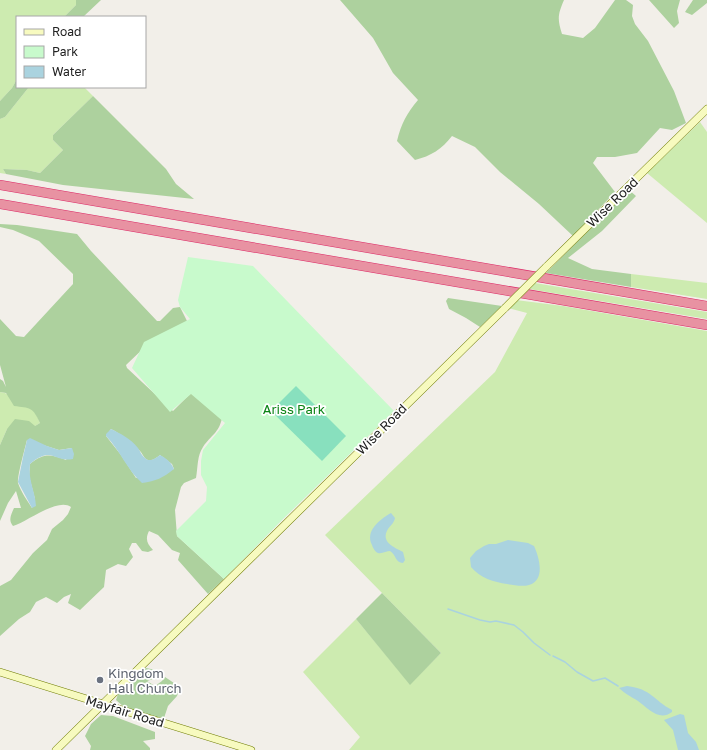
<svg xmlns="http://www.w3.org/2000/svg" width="707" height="750" font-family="'Golos Text',sans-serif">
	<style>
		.grass { fill: #cdebb0 }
		.forest { fill: #add19e; fill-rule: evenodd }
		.park { fill: #c8facc }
		.pitch { fill: #88e0be }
		.water { fill: #aad3df }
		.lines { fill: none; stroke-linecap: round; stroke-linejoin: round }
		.stream { stroke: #aad3df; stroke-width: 1.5 }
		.secondary-casing { stroke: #707d05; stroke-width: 8 }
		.highway-casing { stroke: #dc2a67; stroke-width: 10 }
		.secondary { stroke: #f7fabf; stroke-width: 7 }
		.highway { stroke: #e892a2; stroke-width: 9 }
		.secondary-bridge-casing { stroke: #707d05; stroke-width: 8; stroke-linecap: butt }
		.secondary-bridge { stroke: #f7fabf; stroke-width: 7 }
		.worship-dot { fill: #6b7280; stroke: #fff; stroke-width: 1.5 }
		.labels { text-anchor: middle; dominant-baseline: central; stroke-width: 3.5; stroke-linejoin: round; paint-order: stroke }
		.street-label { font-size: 13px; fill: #222; stroke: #fff }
		.park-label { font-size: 13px; fill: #0c8416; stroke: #fff }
		.worship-label { font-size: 13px; fill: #5b616d; stroke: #fff; text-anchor: start }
	</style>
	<rect width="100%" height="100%" fill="#f2efe9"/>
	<g class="grass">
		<path d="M0 0H76V5L64 17H17V79L12 88 0 101Z"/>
		<path d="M29 87H84L93 96 53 135V140L63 150 40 173 27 170 3 169 6 174 0 173V119L5 117Z"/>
		<path d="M700 122 707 132V223L647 173Z"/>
		<path d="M631 274 707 283V299L631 287Z"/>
		<path d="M535 283 707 312V319L529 289Z"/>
		<path d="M516 300 563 306 707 331V750H349L360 737 303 672 356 619 410 684 441 653 325 535 495 372 527 313 508 308Z"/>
		<path d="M0 392 5 393 27 407C35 409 37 416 40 423L35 426 7 429 0 445Z"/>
	</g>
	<g class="forest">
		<path d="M76 0H101L83 17H64L76 5Z"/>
		<path d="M340 0H564C558 14 557 19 562 34L583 38 595 28 615 0H626L633 5 632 16 635 24 648 41 674 91 686 123 672 130 660 128 637 153 615 157H597L593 163 615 192 573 236 539 204 500 172 475 147 452 136C442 149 431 156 415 160L397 141C401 124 407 113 418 100L393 73 373 38Z"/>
		<path d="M649 0H680L677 11 679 23 674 28Z"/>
		<path d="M693 0H707V3L692 15 685 12Z"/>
		<path d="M17 79V87H29L5 117 0 119V101L12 88Z"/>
		<path d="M93 96 166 169 176 184 194 199 63 185 6 174 3 169 27 170 40 173 63 150 53 140V135Z"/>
		<path d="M629 190 636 196 602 231 568 258 592 269 631 274V287L546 273Z"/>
		<path d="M0 224 17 225 77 234 91 251 157 321H160L173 308 180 307 189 325 149 343 126 365 127 368 173 411 193 391 222 418C219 433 211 435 203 447 197 456 198 467 196 478L184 483 181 487 175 510 177 536 224 579 208 594 178 560 180 553 172 550 158 535 149 531C145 539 147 544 153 550L148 552 142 551 136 543H132L129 549 133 557 126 566 118 564 106 570 104 587 80 610 68 603 71 594 64 597 57 603 46 597 36 602 30 612 19 619 0 636V586L11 580 33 553 47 540 52 529 63 520 68 514 71 507C58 497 27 522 13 526 8 520 11 515 14 508H21L16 491 8 503 0 521V445L7 429 15 419 29 421 35 426 40 423C33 407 30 408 14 406L6 393 0 392V379L3 381 6 387 0 365V319L16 336 24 337 73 284V274L39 241 13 230 0 227ZM111 429C121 434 132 443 140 451 143 454 144 459 148 460 153 461 156 458 160 455L172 464 174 469 136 478 121 455 106 436ZM27 440 59 450 72 448 66 460C50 454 44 453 30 464L29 476 35 499 32 508C27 500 21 492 18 483 17 477 25 448 27 440Z"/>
		<path d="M448 298 502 306 480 327 466 318 449 309 446 301Z"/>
		<path d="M382 593 441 653 410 685 356 619Z"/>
		<path d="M146 668 156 670V678L147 681 155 686 162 681 165 677 180 687 177 696 168 706 163 721 124 707 116 700 119 691Z"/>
		<path d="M101 715 113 716 155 732V739L143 741 150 748V750H90L91 746 85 736 91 724Z"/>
	</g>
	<path class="park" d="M188 257 253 266 394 411 282 520 224 579 177 536 176 531 206 501 207 487 201 475V461L203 450 225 423 191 394 170 412 132 368 144 342 190 319 180 307 178 300Z"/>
	<path class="pitch" d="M296 386 346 436 322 461 271 411Z"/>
	<g class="water">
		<path d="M111 429C121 434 130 438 138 448 140 451 142 456 145 458 150 463 156 458 160 455 166 458 171 462 174 469 163 478 156 481 142 483 127 470 120 450 106 436V434Z"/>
		<path d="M30 438 47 446 59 450 72 448 74 454 73 459C53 463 53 445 30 464 28 481 35 490 36 506L32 508 18 482 23 457 27 440Z"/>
		<path d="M391 513 395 518C394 523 391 525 388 529 380 542 394 547 403 552L405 560 403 563C395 563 396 554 390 551 387 551 382 554 378 553 375 552 373 548 372 545 365 531 379 520 391 513Z"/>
		<path d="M508 540 528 543 534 546C539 557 546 580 529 585 522 587 514 585 507 584 494 582 480 578 471 567L470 558 476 551 484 546 489 544H496Z"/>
		<path d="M627 686C652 689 653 700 672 710V712C659 722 648 708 638 701 632 697 625 694 619 688Z"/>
		<path d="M680 714 684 715 688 733 696 742 699 750H678L673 730 664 720Z"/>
	</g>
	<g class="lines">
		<g class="stream">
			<path d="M448 609 480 620 490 622 496 621 514 625 523 632 534 643 550 655"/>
			<path d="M553 656 565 662 577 672 593 681 605 678 618 686"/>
		</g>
		<defs>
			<g id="secondary">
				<path d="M546 267 707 109"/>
				<path d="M0 672 251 750"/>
				<path d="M56 750 505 308"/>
			</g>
			<g id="highway">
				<path d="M0 185 707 306"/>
				<path d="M0 204 707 325"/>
			</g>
		</defs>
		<use href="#secondary" class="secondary-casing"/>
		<use href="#highway" class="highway-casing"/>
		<use href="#secondary" class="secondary"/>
		<use href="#highway" class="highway"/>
		<defs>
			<path id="secondary-bridge" d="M505 308 546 267"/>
		</defs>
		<use href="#secondary-bridge" class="secondary-bridge-casing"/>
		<use href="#secondary-bridge" class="secondary-bridge"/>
	</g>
	<circle class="worship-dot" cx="100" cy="680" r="4"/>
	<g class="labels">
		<g class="street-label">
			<text transform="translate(612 202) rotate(-44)">Wise Road</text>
			<text transform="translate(381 429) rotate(-45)">Wise Road</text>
			<text transform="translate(125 711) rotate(17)">Mayfair Road</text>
		</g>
		<g class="park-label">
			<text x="294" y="409">Ariss Park</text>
		</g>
		<g class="worship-label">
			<text x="108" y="673">Kingdom<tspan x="108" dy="15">Hall Church</tspan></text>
		</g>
	</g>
	<rect x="16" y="16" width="130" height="72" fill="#ffffff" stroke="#a7a7a7"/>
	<rect x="24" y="29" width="20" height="6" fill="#f7fabf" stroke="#a7a7a7"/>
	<text x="52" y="36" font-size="12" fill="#222222">Road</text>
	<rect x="24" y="46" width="20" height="12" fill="#c8facc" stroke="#a7a7a7"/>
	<text x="52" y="56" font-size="12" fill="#222222">Park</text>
	<rect x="24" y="66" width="20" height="12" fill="#aad3df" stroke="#a7a7a7"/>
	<text x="52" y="76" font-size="12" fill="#222222">Water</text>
</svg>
